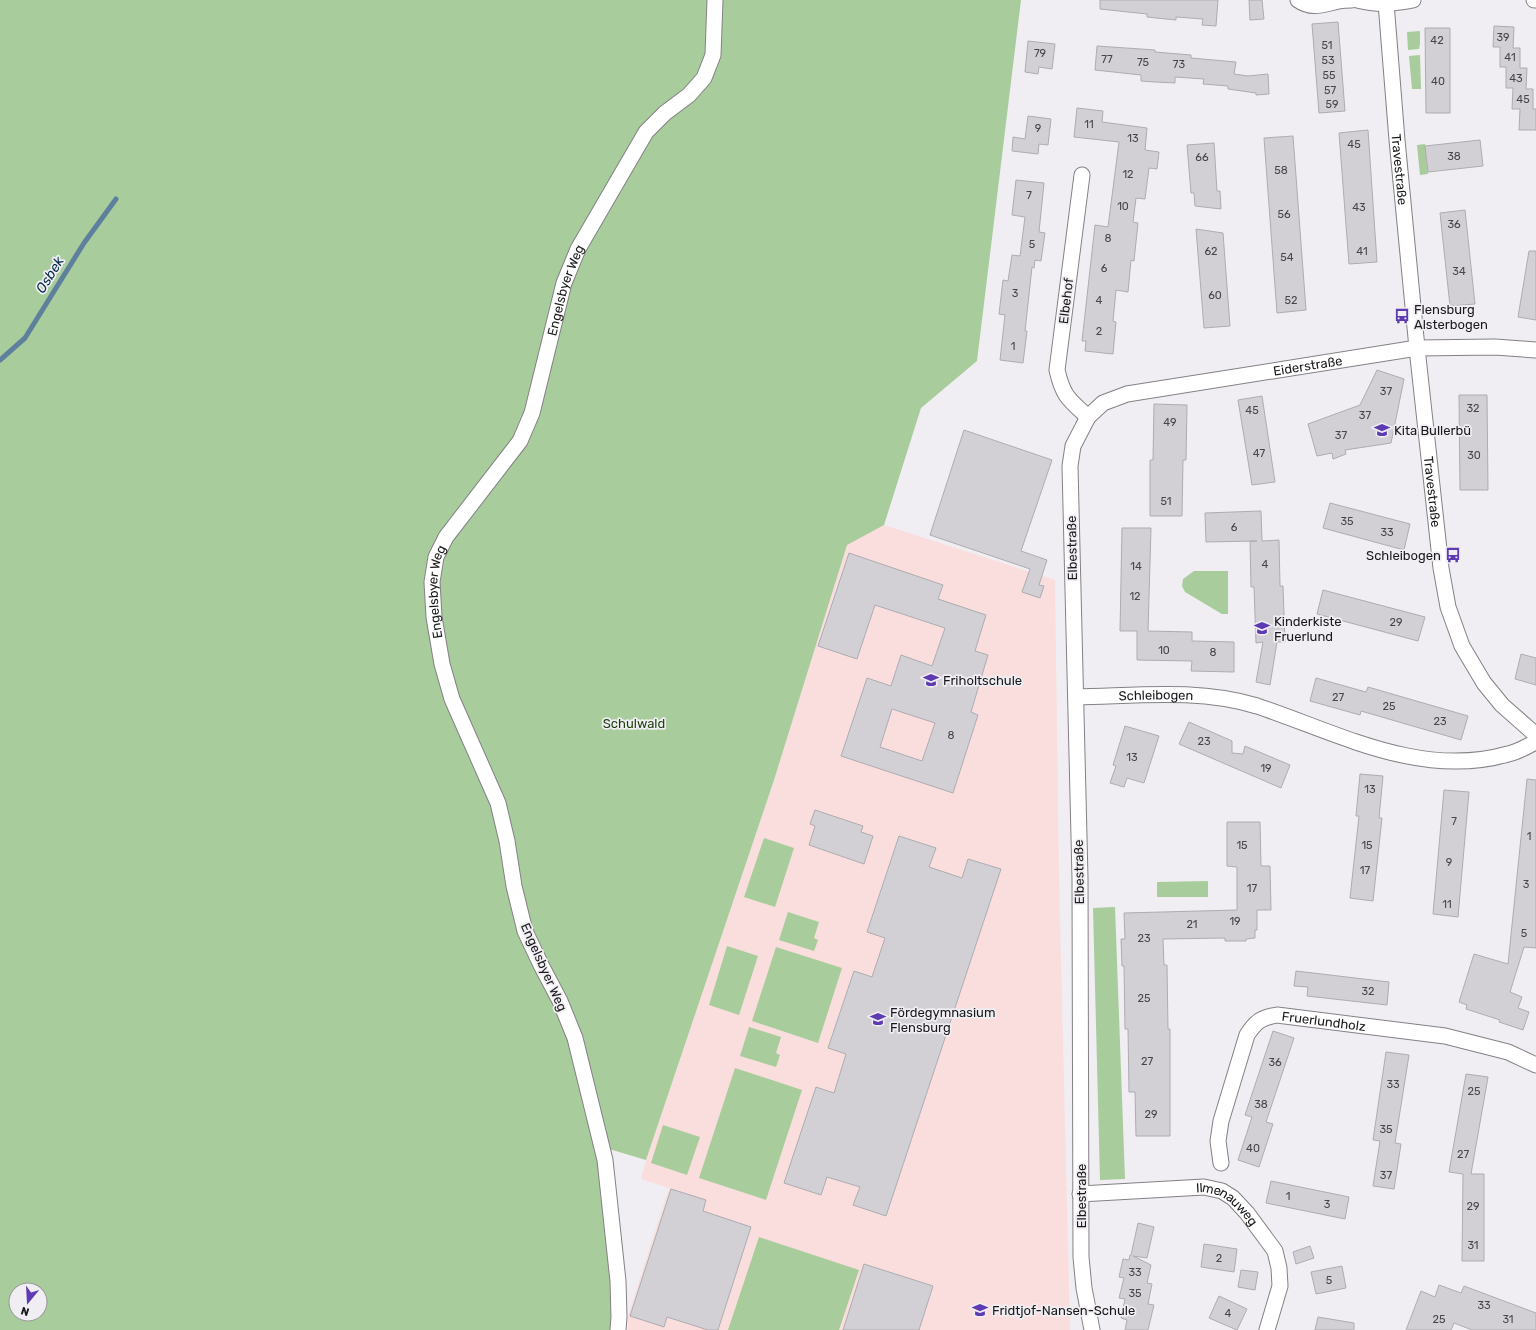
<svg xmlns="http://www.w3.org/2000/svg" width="1536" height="1330" font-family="Rubik,sans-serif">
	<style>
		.education { fill: #f9dedd }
		.green { fill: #a8cc9c; fill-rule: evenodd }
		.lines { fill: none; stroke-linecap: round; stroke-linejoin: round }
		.stream { stroke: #5e809d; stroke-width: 5 }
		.building { fill: #d2cfd5; stroke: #aeacb1; fill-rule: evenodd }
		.street-casing { stroke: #848186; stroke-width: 17 }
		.street { stroke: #fff; stroke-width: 15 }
		.labels { text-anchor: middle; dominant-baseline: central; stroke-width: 3.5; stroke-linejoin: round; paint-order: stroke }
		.number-label { font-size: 11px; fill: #474649 }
		.street-label { font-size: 13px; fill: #19181a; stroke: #f0eef3 }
		.poi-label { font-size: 13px; fill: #19181a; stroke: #f0eef3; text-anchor: start }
		.park-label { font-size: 13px; fill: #1b3f0c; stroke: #f0eef3 }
		.water-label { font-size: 14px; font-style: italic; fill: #042c48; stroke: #f0eef3 }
	</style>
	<rect width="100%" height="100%" fill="#f0eef3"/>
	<path class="education" d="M884 525 1055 580 1059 877 1070 1330H628V1316L669 1188 641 1179 646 1160 774 780 847 544Z"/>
	<g class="green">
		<path d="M0 0H1021L977 361 921 408 884 525 847 545 774 780 646 1160 609 1149 625 1330H0ZM16 1290H40V1314H16Z"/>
		<path d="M1420 31V44L1419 49 1408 50 1407 32Z"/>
		<path d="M1420 55 1421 89H1412L1409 56Z"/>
		<path d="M1425 144 1428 174 1420 175 1417 145Z"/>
		<path d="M1194 571H1228V614H1222L1185 592 1182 586 1183 579Z"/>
		<path d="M764 838 794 848 775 907 744 897Z"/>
		<path d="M1208 881V897H1157V882Z"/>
		<path d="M1115 907 1125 1179 1100 1180 1093 908Z"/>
		<path d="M788 912 819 922 814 938 818 940 814 951 779 940Z"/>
		<path d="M727 946 758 956 739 1015 709 1005Z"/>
		<path d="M776 947 842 968 818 1043 752 1021Z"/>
		<path d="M749 1027 781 1037 776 1053 780 1055 776 1067 740 1056Z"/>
		<path d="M735 1068 802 1090 766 1200 699 1178Z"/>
		<path d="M663 1125 700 1137 687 1175 651 1163Z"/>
		<path d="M759 1237 859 1270 839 1330H728Z"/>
	</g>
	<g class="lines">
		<path class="stream" d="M0 360 25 338 84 243 116 199"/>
	</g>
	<g class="building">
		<path d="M1100 0H1218L1216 26 1202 25 1203 19 1176 17V20L1147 17V14L1100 9Z"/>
		<path d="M1249 0H1262L1264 19 1250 20Z"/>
		<path d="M1338 22 1345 111 1319 113 1312 24Z"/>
		<path d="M1494 26 1514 27 1513 48H1520V68H1527L1526 89H1533V109H1536V130H1519L1520 109H1512L1513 88H1506V67H1500V47H1493Z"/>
		<path d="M1425 28H1450V113H1426Z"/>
		<path d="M1028 41 1055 44 1052 69 1039 67 1038 74 1025 72Z"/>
		<path d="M1097 46 1155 50V52L1191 55V58L1236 62 1234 74 1248 76 1268 74 1269 94 1256 95V93L1228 89V86L1203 84 1204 79 1175 77V83L1155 82 1141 81V75L1095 70Z"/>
		<path d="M1077 108 1103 111 1102 122 1147 128 1145 150 1159 152 1157 169 1149 168 1145 199 1136 198 1133 222 1138 223 1134 261 1131 260 1128 292 1116 290 1113 321 1116 322 1113 354 1085 351 1086 341H1082L1095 225 1108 227 1119 142 1074 137Z"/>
		<path d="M1028 116 1051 119 1048 145 1039 144 1038 154 1012 151 1013 137 1025 139Z"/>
		<path d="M1368 130 1377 262 1349 264 1339 133Z"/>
		<path d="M1293 136 1306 310 1277 313 1264 138Z"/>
		<path d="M1480 140 1483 166 1428 172 1425 146Z"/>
		<path d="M1214 143 1217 191H1220L1221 209 1195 206 1194 193H1191L1187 145Z"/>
		<path d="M1016 180 1044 183 1039 232 1045 233 1041 261 1035 260 1034 268 1032 267 1025 331H1027L1023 363 1000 360 1005 315 999 314 1003 280 1008 281 1012 255 1020 256 1025 217 1012 215Z"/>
		<path d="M1465 210 1475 304 1450 306 1440 213Z"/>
		<path d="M1196 229 1223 233 1230 326 1204 328Z"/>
		<path d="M1529 251H1536V320L1518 317Z"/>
		<path d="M1377 370 1404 379 1391 443 1345 450 1346 454 1333 459 1332 453 1317 456 1308 424 1360 405Z"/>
		<path d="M1459 395H1487L1488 490H1460Z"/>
		<path d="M1262 396 1275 482 1252 485 1238 400Z"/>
		<path d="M1154 404 1187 405 1186 460H1183L1182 516H1150V460H1153Z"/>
		<path d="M964 430 1052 460 1021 551 1047 560 1039 585 1044 586 1040 598 1022 592 1030 569 930 535Z"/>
		<path d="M1330 503 1410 524 1404 550 1323 528Z"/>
		<path d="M1261 511 1262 541 1279 540 1280 586H1283L1285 642H1277L1270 685 1256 682 1263 642 1256 643 1254 587H1251L1250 541H1257L1206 542 1205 513Z"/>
		<path d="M1122 528H1151L1148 631 1192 632V641L1234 642V672L1191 671 1192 661 1137 660V631H1120Z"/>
		<path d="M849 553 943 585 938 599 986 615 975 651 988 655 971 712 978 715 953 793 841 756 867 678 891 686 901 655 932 666 945 628 875 605 857 659 818 646ZM892 709 935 723 922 761 880 747Z"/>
		<path d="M1323 590 1425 617 1418 641 1317 614Z"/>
		<path d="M1521 654 1536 658V685L1515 679Z"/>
		<path d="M1316 678 1366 692 1368 687 1468 716 1461 740 1361 711 1360 715 1310 701Z"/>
		<path d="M1189 722 1232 741V753L1243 754 1245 746 1290 765 1281 788 1179 744Z"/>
		<path d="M1125 726 1159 736 1144 783 1127 778 1124 787 1110 783 1116 766 1113 765Z"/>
		<path d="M1360 774 1383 776 1379 818H1382L1373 901 1350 898 1359 816H1356Z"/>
		<path d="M1527 779 1536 780V948L1524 947 1510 992 1522 997 1518 1008 1529 1012 1523 1030 1499 1022 1500 1020 1466 1009 1467 1005 1459 1002 1474 954 1508 964Z"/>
		<path d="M1444 790 1469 792 1458 917 1433 914Z"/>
		<path d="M815 810 863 826 861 832 873 836 864 864 809 845 815 826 810 824Z"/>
		<path d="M1227 822H1260L1261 866H1270L1271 910H1257V930H1255V938L1246 939V941H1225V938L1163 939 1164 965H1167L1168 1029H1170V1136H1136L1135 1092H1129L1128 1029H1125L1124 966H1122L1121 939H1125L1124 913 1237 910V867L1227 866Z"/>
		<path d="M899 836 936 848 929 867 962 878 968 859 1001 869 886 1216 853 1205 860 1187 827 1177 821 1195 784 1183 816 1087 834 1093 846 1054 828 1048 854 971 872 977 885 938 867 932Z"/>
		<path d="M1296 971 1389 982 1387 1005 1307 996 1308 987 1294 986Z"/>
		<path d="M1273 1031 1294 1038 1266 1122 1273 1124 1259 1167 1238 1160 1252 1117 1245 1115Z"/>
		<path d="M1386 1052 1409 1055 1395 1143 1401 1144 1394 1189 1373 1186 1380 1141 1373 1140Z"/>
		<path d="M1466 1074 1488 1077 1471 1174H1484V1261H1462L1463 1174 1449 1172Z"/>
		<path d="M1271 1181 1349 1197 1345 1219 1266 1203Z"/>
		<path d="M671 1189 706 1200 703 1211 751 1227 718 1330H708L667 1317 664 1327 630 1316Z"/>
		<path d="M1138 1223 1154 1227 1147 1258 1133 1256 1151 1265 1147 1283 1152 1284 1148 1304 1154 1305 1148 1330H1125L1127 1320 1121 1318 1125 1299 1119 1298 1124 1278 1119 1277 1123 1259 1129 1260 1130 1255H1131Z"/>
		<path d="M1204 1244 1237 1249 1234 1272 1201 1267Z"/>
		<path d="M1310 1246 1314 1258 1296 1264 1293 1252Z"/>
		<path d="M864 1264 933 1286 919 1330H843Z"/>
		<path d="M1342 1266 1346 1288 1316 1294 1311 1272Z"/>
		<path d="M1241 1270 1258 1272 1255 1290 1238 1287Z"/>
		<path d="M1439 1285 1461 1293 1464 1286 1536 1313V1330H1472L1454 1323 1451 1330H1406L1421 1291 1435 1297Z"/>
		<path d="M1219 1296 1247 1309 1237 1330 1209 1318Z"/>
		<path d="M1318 1317 1354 1323V1330H1315Z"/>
	</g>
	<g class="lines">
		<defs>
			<g id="street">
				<path d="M1298 0C1312 10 1324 4 1339 1 1343 0 1348 0 1352 0"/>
				<path d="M1357 0C1377 5 1393 4 1413 0"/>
				<path d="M1534 0H1536"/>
				<path id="s1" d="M1386 3 1397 140 1417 348 1441 568 1448 607 1462 646 1484 683 1502 705 1536 735"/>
				<path d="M1082 175 1057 370C1063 396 1068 399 1088 417"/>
				<path id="s2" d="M1076 697C1136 696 1198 688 1257 706 1338 733 1421 779 1508 754 1518 752 1527 746 1536 742"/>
				<path id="s3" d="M1221 1163 1218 1141 1221 1121 1247 1035C1256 1021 1261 1018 1277 1015L1445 1036 1508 1052 1536 1065"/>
				<path id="s4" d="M1080 1194 1204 1187 1222 1191 1233 1198 1247 1213 1275 1251 1279 1268 1280 1286 1267 1330"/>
				<path id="s5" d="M618 1330 619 1317 618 1281 605 1160 575 1038 560 1001 541 965 525 931 514 886 507 841 498 803 452 699 442 664 434 617 432 582 436 557 446 537 520 441 532 413 564 283 578 249 646 132 665 113 689 95 704 78 713 55 715 0"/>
				<path id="s6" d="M1092 1330 1084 1288 1081 1257 1080 878 1070 466 1073 446 1088 417 1103 403 1127 394 1417 348 1495 347 1536 350"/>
			</g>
		</defs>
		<use href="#street" class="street-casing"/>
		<use href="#street" class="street"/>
	</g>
	<defs>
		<symbol id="bus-bare" viewBox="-9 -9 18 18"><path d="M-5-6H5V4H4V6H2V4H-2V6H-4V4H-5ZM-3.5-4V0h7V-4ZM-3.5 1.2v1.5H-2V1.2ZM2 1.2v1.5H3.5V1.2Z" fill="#5e3bb3" stroke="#f0eef3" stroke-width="2.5" paint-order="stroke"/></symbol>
		<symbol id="school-bare" viewBox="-9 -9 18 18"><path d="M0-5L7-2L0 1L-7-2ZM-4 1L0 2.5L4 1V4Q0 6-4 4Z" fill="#5e3bb3" stroke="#f0eef3" stroke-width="2.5" paint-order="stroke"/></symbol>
	</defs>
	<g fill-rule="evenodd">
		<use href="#bus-bare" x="1391" y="305" width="22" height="22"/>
		<use href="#school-bare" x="1371" y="419" width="22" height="22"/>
		<use href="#bus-bare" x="1442" y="544" width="22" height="22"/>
		<use href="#school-bare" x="1251" y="617" width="22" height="22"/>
		<use href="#school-bare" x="920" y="669" width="22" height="22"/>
		<use href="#school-bare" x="867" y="1008" width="22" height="22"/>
		<use href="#school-bare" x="969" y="1299" width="22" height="22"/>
	</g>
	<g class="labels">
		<g class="number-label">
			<text x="1503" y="37">39</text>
			<text x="1437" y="40">42</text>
			<text x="1327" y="45">51</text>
			<text x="1040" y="53">79</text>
			<text x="1510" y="57">41</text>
			<text x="1107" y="59">77</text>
			<text x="1328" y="60">53</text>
			<text x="1143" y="62">75</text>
			<text x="1179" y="64">73</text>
			<text x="1329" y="75">55</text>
			<text x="1516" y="78">43</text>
			<text x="1438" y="81">40</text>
			<text x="1330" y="90">57</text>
			<text x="1523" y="99">45</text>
			<text x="1332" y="104">59</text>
			<text x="1089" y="124">11</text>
			<text x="1038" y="128">9</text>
			<text x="1133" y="138">13</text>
			<text x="1354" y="144">45</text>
			<text x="1454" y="156">38</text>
			<text x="1202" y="157">66</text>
			<text x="1281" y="170">58</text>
			<text x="1128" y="174">12</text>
			<text x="1029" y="195">7</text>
			<text x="1123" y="206">10</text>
			<text x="1359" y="207">43</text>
			<text x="1284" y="214">56</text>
			<text x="1454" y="224">36</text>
			<text x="1108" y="238">8</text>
			<text x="1032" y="244">5</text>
			<text x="1211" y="251">62</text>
			<text x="1362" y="251">41</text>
			<text x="1287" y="257">54</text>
			<text x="1104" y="268">6</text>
			<text x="1459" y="271">34</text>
			<text x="1015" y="293">3</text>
			<text x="1215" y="295">60</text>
			<text x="1099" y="300">4</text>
			<text x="1291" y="300">52</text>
			<text x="1099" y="331">2</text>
			<text x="1013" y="346">1</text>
			<text x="1386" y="391">37</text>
			<text x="1473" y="408">32</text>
			<text x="1252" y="410">45</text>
			<text x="1365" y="415">37</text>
			<text x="1170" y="422">49</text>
			<text x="1341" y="435">37</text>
			<text x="1259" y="453">47</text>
			<text x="1474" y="455">30</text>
			<text x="1166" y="501">51</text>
			<text x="1347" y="521">35</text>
			<text x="1234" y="527">6</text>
			<text x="1387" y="532">33</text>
			<text x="1265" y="564">4</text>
			<text x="1136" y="566">14</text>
			<text x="1135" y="596">12</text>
			<text x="1396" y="622">29</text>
			<text x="1164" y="650">10</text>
			<text x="1213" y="652">8</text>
			<text x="1338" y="697">27</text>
			<text x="1389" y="706">25</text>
			<text x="1440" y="721">23</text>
			<text x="951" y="735">8</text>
			<text x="1204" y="741">23</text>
			<text x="1132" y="757">13</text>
			<text x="1266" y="768">19</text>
			<text x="1370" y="789">13</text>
			<text x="1454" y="821">7</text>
			<text x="1529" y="836">1</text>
			<text x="1242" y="845">15</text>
			<text x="1367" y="845">15</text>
			<text x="1449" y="862">9</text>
			<text x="1365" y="870">17</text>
			<text x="1526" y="884">3</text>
			<text x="1252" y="888">17</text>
			<text x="1447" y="904">11</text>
			<text x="1235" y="921">19</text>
			<text x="1192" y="924">21</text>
			<text x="1524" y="933">5</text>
			<text x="1144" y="938">23</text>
			<text x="1368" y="991">32</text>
			<text x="1144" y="998">25</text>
			<text x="1147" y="1061">27</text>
			<text x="1275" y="1062">36</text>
			<text x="1393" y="1084">33</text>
			<text x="1474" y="1091">25</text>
			<text x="1261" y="1104">38</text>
			<text x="1151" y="1114">29</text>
			<text x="1386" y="1129">35</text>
			<text x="1253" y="1148">40</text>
			<text x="1463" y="1154">27</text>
			<text x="1386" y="1175">37</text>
			<text x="1288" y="1196">1</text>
			<text x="1327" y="1204">3</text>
			<text x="1473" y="1206">29</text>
			<text x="1473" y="1245">31</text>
			<text x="1219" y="1258">2</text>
			<text x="1135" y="1272">33</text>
			<text x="1329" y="1280">5</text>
			<text x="1135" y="1293">35</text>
			<text x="1484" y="1305">33</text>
			<text x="1228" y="1313">4</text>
			<text x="1439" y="1319">25</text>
			<text x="1508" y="1319">31</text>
		</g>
		<g class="street-label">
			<text stroke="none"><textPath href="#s1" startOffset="167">Travestraße</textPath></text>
			<text stroke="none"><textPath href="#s5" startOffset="1105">Engelsbyer Weg</textPath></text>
			<text transform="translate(1066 301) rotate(-83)">Elbehof</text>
			<text stroke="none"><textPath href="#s6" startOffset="1147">Eiderstraße</textPath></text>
			<text stroke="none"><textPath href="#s1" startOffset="491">Travestraße</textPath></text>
			<text transform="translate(1072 548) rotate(-91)">Elbestraße</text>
			<text stroke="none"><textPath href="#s5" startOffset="769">Engelsbyer Weg</textPath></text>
			<text stroke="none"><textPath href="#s2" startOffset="80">Schleibogen</textPath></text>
			<text transform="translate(1079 872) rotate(-91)">Elbestraße</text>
			<text transform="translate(544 967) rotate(66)">Engelsbyer Weg</text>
			<text stroke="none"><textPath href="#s3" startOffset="217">Fruerlundholz</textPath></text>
			<text transform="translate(1081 1196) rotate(-90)">Elbestraße</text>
			<text stroke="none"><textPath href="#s4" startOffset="153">Ilmenauweg</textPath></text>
		</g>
		<g class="poi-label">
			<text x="1414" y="309">Flensburg<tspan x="1414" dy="15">Alsterbogen</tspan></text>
			<text x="1394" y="430">Kita Bullerbü</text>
			<text x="1441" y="555" text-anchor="end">Schleibogen</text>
			<text x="1274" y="621">Kinderkiste<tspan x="1274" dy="15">Fruerlund</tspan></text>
			<text x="943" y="680">Friholtschule</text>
			<text x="890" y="1012">Fördegymnasium<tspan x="890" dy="15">Flensburg</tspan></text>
			<text x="992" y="1310">Fridtjof-Nansen-Schule</text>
		</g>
		<g class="park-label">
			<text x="634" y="723">Schulwald</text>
		</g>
		<g class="water-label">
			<text transform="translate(50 275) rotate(-58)">Osbek</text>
		</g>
	</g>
	<g transform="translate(28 1302) rotate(198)"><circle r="19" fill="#f0eef3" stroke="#9a989c"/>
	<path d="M0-3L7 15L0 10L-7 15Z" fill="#5e3bb3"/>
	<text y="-6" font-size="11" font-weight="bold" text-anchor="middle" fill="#19181a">N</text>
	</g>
</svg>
